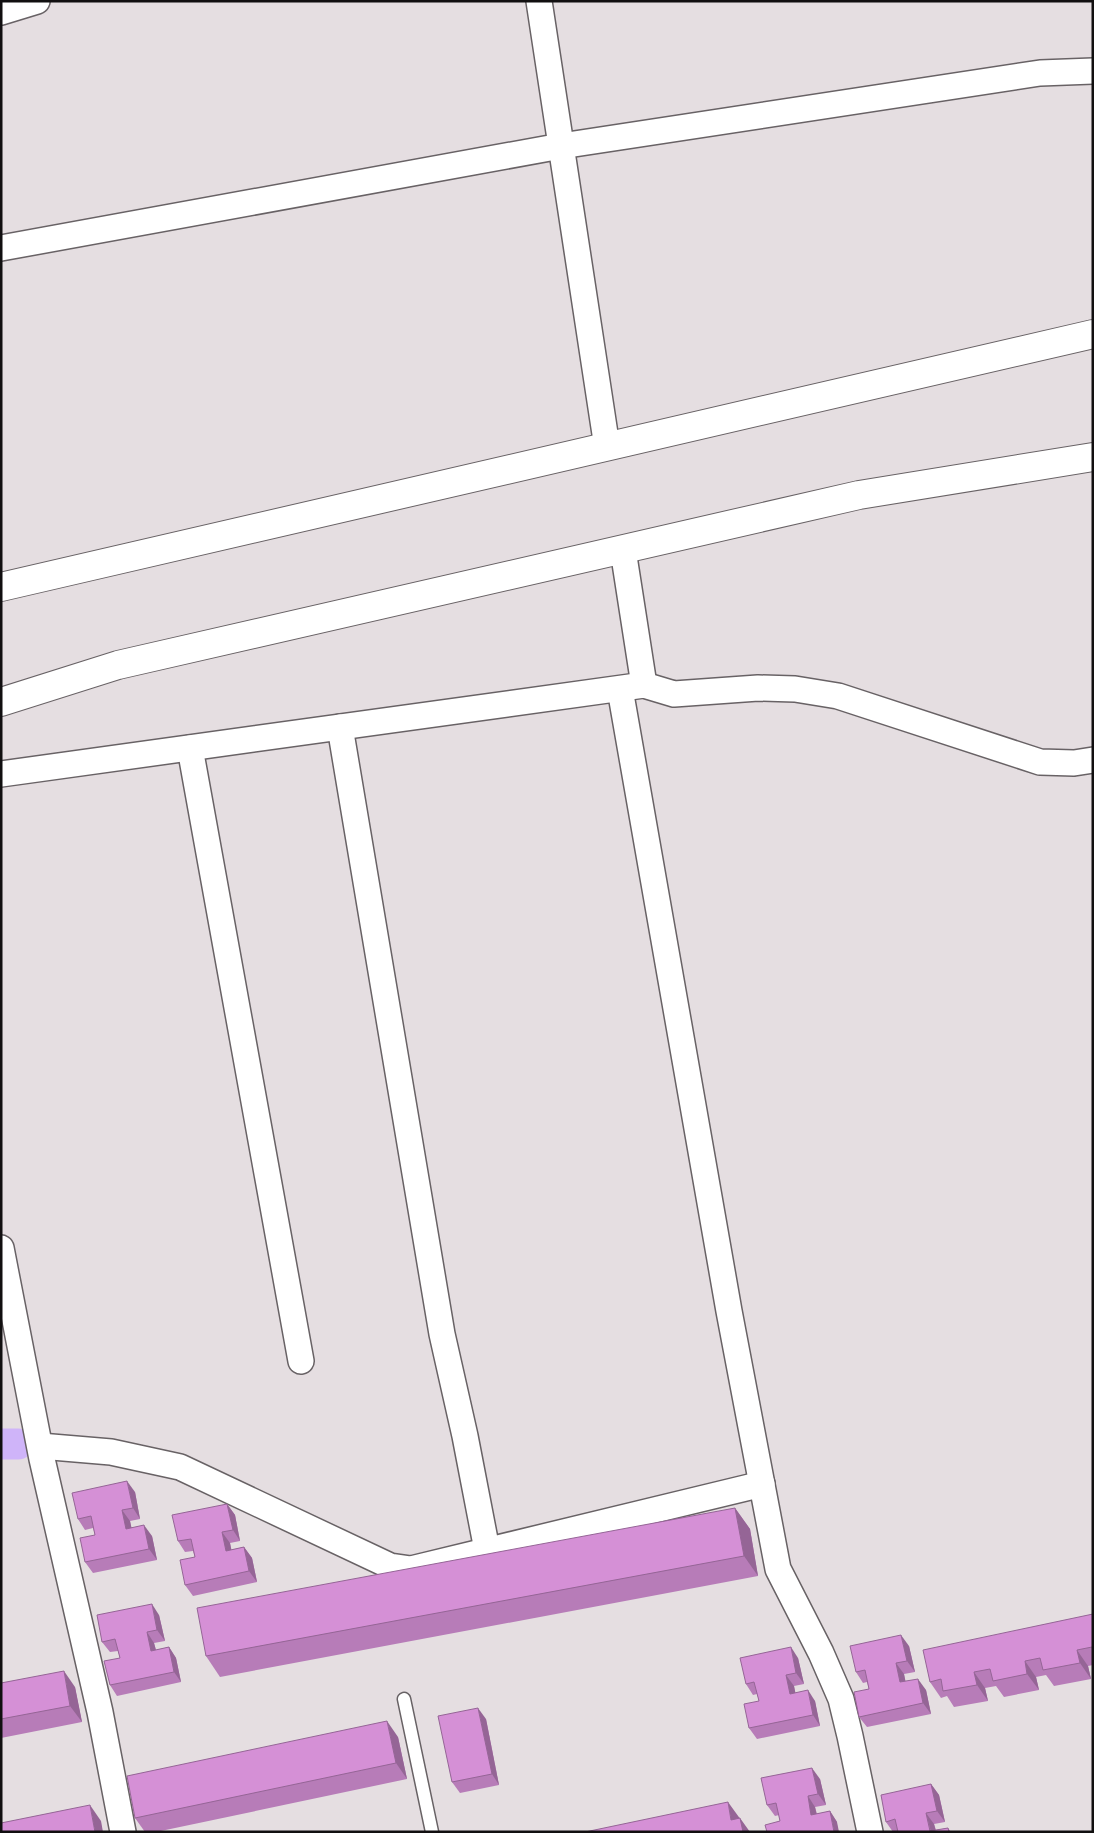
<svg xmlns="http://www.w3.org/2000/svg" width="1094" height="1833" font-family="'Roboto Condensed',sans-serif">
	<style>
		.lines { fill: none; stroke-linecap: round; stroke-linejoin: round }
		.canal { stroke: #cfb4f9; stroke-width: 31 }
		.lane-casing { stroke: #686265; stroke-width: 15 }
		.street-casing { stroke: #686265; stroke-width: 28 }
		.secondary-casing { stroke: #686265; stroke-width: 30 }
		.lane { stroke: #fff; stroke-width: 12 }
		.street { stroke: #fff; stroke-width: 25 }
		.secondary { stroke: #fff; stroke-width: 28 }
		.wall { fill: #b77cb8 }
		.shaded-wall { fill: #956596 }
		.building { fill: #d590d6; stroke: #956596 }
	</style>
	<rect width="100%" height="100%" fill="#e5dee1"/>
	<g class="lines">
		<path class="canal" d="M1 1444H18"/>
		<defs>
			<path id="lane" d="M404 1699 432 1832"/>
			<g id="street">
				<path d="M539 1 607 447"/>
				<path d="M1 12 37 1"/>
				<path d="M1 248 561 146 1040 73 1093 71"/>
				<path d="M623 550 644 685"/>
				<path d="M620 689 729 1311 778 1569 821 1653 841 1699 850 1736 870 1832"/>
				<path d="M340 727 442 1334 465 1436 487 1550"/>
				<path d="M190 748 301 1361"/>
				<path d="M1 774 644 685 674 694 758 688 795 689 838 696 1040 762 1074 763 1093 760"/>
				<path d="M1 1248 42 1459 100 1712 123 1832"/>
				<path d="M40 1446 111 1452 180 1467 390 1566 411 1569 762 1484"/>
			</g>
			<g id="secondary">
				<path d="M1 587 1093 334"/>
				<path d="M1 702 118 665 859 495 1093 457"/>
			</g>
		</defs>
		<use href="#lane" class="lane-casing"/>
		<use href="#street" class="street-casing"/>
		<use href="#secondary" class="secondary-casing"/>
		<use href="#lane" class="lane"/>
		<use href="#street" class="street"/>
		<use href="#secondary" class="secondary"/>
	</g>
	<g class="wall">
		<path d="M135 1492 140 1519 130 1521 131 1527 152 1536 157 1560 93 1573 85 1562 95 1535 93 1528 85 1530 78 1519Z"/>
		<path d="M227 1504 235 1515 240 1541 230 1543 231 1550 244 1547 252 1558 257 1582 193 1596 185 1585 195 1557 193 1551 185 1552 178 1541Z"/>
		<path d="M735 1508 750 1529 758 1576 220 1677 206 1656Z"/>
		<path d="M1093 1614V1665L1088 1666 1091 1679 1054 1686 1046 1675 1036 1677 1039 1690 1004 1697 996 1686 985 1688 988 1701 954 1707 947 1696 941 1698 930 1682Z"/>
		<path d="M159 1615 165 1641 154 1643 156 1650 169 1647 176 1658 181 1682 117 1696 110 1685 120 1658 118 1651 110 1652 102 1642Z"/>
		<path d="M909 1646 915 1672 904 1674 905 1681 926 1690 931 1714 867 1727 859 1717 869 1689 867 1682 863 1683 856 1672Z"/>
		<path d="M798 1658 804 1684 794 1686 795 1693 815 1701 820 1726 757 1739 749 1728 759 1701 757 1694 753 1695 746 1684Z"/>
		<path d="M1 1683 75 1687 82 1722 1 1738Z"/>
		<path d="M486 1719 499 1785 460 1793 452 1782Z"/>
		<path d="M398 1737 407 1779 156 1832H145L135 1818Z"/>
		<path d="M820 1779 826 1805 815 1807 817 1814 830 1811 837 1822 780 1821 779 1815 775 1816 767 1805Z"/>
		<path d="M931 1784 939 1795 945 1822 934 1824 936 1830 948 1828 951 1832H893L886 1822Z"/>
	</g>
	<g class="shaded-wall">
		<path d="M127 1481 135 1492 140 1519 133 1508Z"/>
		<path d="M227 1504 235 1515 240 1541 233 1530Z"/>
		<path d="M735 1508 750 1529 758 1576 744 1556Z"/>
		<path d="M122 1510 130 1521 134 1539 126 1529Z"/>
		<path d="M144 1525 152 1536 157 1560 149 1549Z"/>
		<path d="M222 1532 230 1543 234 1562 226 1551Z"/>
		<path d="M244 1547 252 1558 257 1582 249 1571Z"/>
		<path d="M152 1604 159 1615 165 1641 157 1630Z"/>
		<path d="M147 1632 154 1643 159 1662 151 1651Z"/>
		<path d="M901 1635 909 1646 915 1672 907 1661Z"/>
		<path d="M169 1647 176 1658 181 1682 174 1672Z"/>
		<path d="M791 1647 798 1658 804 1684 796 1673Z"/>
		<path d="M1077 1650 1088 1666 1091 1679 1080 1663Z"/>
		<path d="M1025 1661 1036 1677 1039 1690 1027 1674Z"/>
		<path d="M896 1663 904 1674 908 1693 900 1682Z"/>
		<path d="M64 1671 75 1687 82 1722 70 1706Z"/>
		<path d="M974 1672 985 1688 988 1701 977 1685Z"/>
		<path d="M786 1675 794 1686 798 1705 790 1694Z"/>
		<path d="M918 1679 926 1690 931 1714 923 1703Z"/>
		<path d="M808 1690 815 1701 820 1726 813 1715Z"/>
		<path d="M478 1708 486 1719 499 1785 492 1774Z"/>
		<path d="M387 1721 398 1737 407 1779 396 1763Z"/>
		<path d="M812 1768 820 1779 826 1805 818 1794Z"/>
		<path d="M931 1784 939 1795 945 1822 937 1811Z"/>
		<path d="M808 1796 815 1807 819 1826 811 1815Z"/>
		<path d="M728 1802 741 1820 740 1818 750 1832H740L731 1820Z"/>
		<path d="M90 1805 101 1821 103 1832H95Z"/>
		<path d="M830 1811 837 1822 839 1832H834Z"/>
		<path d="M926 1813 934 1824 936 1832H931Z"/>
	</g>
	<g class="building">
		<path d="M127 1481 133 1508 122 1510 126 1529 144 1525 149 1549 85 1562 80 1538 95 1535 91 1516 78 1519 72 1493Z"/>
		<path d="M227 1504 233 1530 222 1532 226 1551 244 1547 249 1571 185 1585 180 1560 195 1557 191 1539 178 1541 172 1515Z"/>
		<path d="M735 1508 744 1556 206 1656 197 1608Z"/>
		<path d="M152 1604 157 1630 147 1632 151 1651 169 1647 174 1672 110 1685 104 1661 120 1658 115 1639 102 1642 97 1615Z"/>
		<path d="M1093 1614V1651L1092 1647 1077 1650 1080 1663 1043 1670 1040 1658 1025 1661 1027 1674 993 1681 990 1669 974 1672 977 1685 943 1691 941 1679 930 1682 923 1650Z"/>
		<path d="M901 1635 907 1661 896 1663 900 1682 918 1679 923 1703 859 1717 854 1692 869 1689 865 1670 856 1672 850 1646Z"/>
		<path d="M791 1647 796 1673 786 1675 790 1694 808 1690 813 1715 749 1728 744 1704 759 1701 754 1682 746 1684 740 1658Z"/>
		<path d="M64 1671 70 1706 1 1719V1683Z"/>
		<path d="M478 1708 492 1774 452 1782 438 1716Z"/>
		<path d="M387 1721 396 1763 135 1818 127 1776Z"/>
		<path d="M812 1768 818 1794 808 1796 811 1815 830 1811 834 1832H767L765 1825 780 1821 776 1803 767 1805 761 1778Z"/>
		<path d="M931 1784 937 1811 926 1813 930 1831 948 1828 949 1832H898L895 1819 886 1822 881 1795Z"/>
		<path d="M728 1802 731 1820 740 1818 743 1832H585Z"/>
		<path d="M90 1805 95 1832H1V1823Z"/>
	</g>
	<rect width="1094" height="1833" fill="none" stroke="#110f10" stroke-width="5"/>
</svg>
